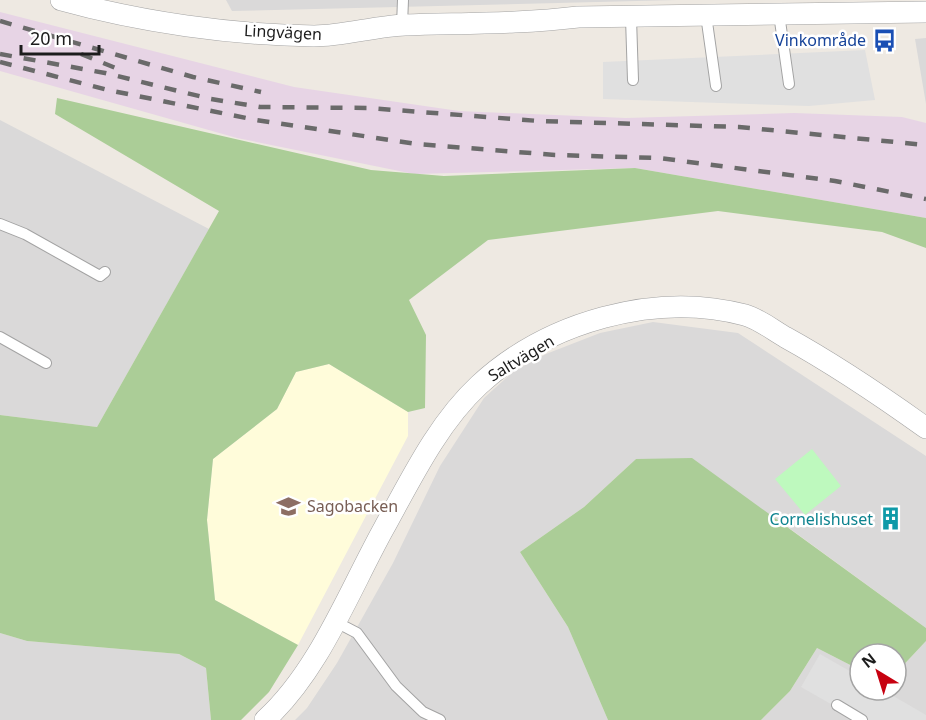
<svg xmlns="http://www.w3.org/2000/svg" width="926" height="720" font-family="'Noto Sans',sans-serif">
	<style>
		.residential { fill: #dad9d9 }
		.industrial { fill: #e7d4e5 }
		.education { fill: #fffcda }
		.forest { fill: #abcd97 }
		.park { fill: #bef9be }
		.parking { fill: #e0e0e0 }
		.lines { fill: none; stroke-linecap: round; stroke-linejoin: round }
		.service-casing { stroke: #a3a3a3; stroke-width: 12 }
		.minor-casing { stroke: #a3a3a3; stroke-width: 22 }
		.service { stroke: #fff; stroke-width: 10 }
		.minor { stroke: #fff; stroke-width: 21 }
		.rail { stroke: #6a6a6a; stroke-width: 4.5; stroke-dasharray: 12 12; stroke-linecap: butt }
		.labels { text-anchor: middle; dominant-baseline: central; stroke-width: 5; stroke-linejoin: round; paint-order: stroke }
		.street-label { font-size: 16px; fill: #1c1c1c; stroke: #fff }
		.transit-label { font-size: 16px; fill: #164399; stroke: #fff; text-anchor: end }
		.education-label { font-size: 16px; fill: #785e54; stroke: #fff; text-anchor: start }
		.culture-label { font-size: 16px; fill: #0d838f; stroke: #fff; text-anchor: end }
	</style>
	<rect width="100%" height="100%" fill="#eee9e2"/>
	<g class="residential">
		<path d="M226 0H677L232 11Z"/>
		<path d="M926 38V104L915 39Z"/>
		<path d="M0 120 209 229 97 427 0 415Z"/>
		<path d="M653 322 738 333 926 456V628L785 525 636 459 584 507 520 552 568 627 608 720H295L307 708 337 663 393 563 440 466 484 398 514 371 546 354 600 333Z"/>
		<path d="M0 633 27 641 179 654 206 668 211 720H0Z"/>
		<path d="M926 641V720H761L790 691 817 648 860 670V690H896V673Z"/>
	</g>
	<path class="industrial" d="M0 12 294 87 459 111 626 118 794 113 902 117 926 123V218L635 168 414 174 237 138 0 71Z"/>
	<path class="education" d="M329 364 408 412V436L298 645 215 600 207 520 213 459 277 409 296 372Z"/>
	<g class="forest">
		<path d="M57 98 371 170 444 176 635 168 926 218V248L882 232 718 211 488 240 409 300 426 335 425 408 408 412 329 364 296 372 277 409 213 459 207 520 215 600 298 645 269 692 241 720H211L206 668 179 654 27 641 0 633V415L97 427 219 211 55 114Z"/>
		<path d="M692 458 926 628V641L896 673V654H860V670L817 648 790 691 761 720H608L568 627 520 552 584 507 636 459Z"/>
	</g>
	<path class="park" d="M812 449 841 486 805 515 775 479Z"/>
	<g class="parking">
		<path d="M865 50 875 100 809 106 603 99V62Z"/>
		<path d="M820 654 860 677V690H883L926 715V720H859L801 687Z"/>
	</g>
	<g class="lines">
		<defs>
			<g id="service">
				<path d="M779 14 789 84"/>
				<path d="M706 15 716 86"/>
				<path d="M631 18 633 80"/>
				<path d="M402 25 403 0"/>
				<path d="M0 224 25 234 100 276 105 272"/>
				<path d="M0 337 46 363"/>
				<path d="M334 621 357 633 396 686 423 712 440 720"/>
				<path d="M837 705 862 720"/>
			</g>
			<g id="minor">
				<path d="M61 0C140 22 232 35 314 36 344 36 375 26 405 25 463 23 520 24 578 17L926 12"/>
				<path d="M265 720C319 671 349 591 384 528 411 479 438 423 479 385 547 322 655 291 745 315 759 319 773 330 785 337 834 364 880 395 926 428"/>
			</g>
		</defs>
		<use href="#service" class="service-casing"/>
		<use href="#minor" class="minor-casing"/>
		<use href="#service" class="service"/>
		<use href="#minor" class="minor"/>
		<g class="rail">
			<path d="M0 21 193 77 261 92"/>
			<path d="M0 54 105 73 211 99 260 107 369 108 539 121 739 127 926 145"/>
			<path d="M81 54 123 71"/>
			<path d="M0 62 108 90 256 120 417 144 555 155 659 158 835 181 926 199"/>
		</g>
	</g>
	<defs>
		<symbol id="bus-bare" viewBox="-9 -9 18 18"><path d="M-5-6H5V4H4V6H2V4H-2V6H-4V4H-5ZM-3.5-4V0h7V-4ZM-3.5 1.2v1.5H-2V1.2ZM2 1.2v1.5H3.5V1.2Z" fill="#1a4fb4" stroke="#fff" stroke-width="2.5" paint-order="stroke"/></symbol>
		<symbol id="school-bare" viewBox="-9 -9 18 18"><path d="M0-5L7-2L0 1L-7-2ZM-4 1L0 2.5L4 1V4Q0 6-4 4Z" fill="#8d6e63" stroke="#fff" stroke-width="2.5" paint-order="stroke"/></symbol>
		<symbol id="building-bare" viewBox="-9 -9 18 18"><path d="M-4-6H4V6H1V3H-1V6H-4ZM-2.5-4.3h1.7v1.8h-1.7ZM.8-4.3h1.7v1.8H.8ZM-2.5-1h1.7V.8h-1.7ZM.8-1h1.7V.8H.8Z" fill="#0f9aa8" stroke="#fff" stroke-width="2.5" paint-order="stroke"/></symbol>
	</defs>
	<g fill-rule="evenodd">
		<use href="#bus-bare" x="868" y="24" width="33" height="33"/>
		<use href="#school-bare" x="272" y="490" width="33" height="33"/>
		<use href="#building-bare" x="874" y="502" width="33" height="33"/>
	</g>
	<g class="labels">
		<g class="street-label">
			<text transform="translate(283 32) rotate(3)">Lingvägen</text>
			<text transform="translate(521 358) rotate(-31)">Saltvägen</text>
		</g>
		<g class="transit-label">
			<text x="866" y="40">Vinkområde</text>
		</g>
		<g class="education-label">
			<text x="307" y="506">Sagobacken</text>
		</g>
		<g class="culture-label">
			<text x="873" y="519">Cornelishuset</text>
		</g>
	</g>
	<g transform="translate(878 672) rotate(322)"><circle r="28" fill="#ffffff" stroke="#a4a4a4" stroke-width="1.5"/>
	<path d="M0-4.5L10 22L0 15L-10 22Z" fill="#c70110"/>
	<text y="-9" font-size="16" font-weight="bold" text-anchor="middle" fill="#1c1c1c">N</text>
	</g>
	<path d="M21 45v9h78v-9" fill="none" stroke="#1c1c1c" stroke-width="3"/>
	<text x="30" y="45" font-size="18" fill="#1c1c1c" stroke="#ffffff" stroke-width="4.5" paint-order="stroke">20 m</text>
</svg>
